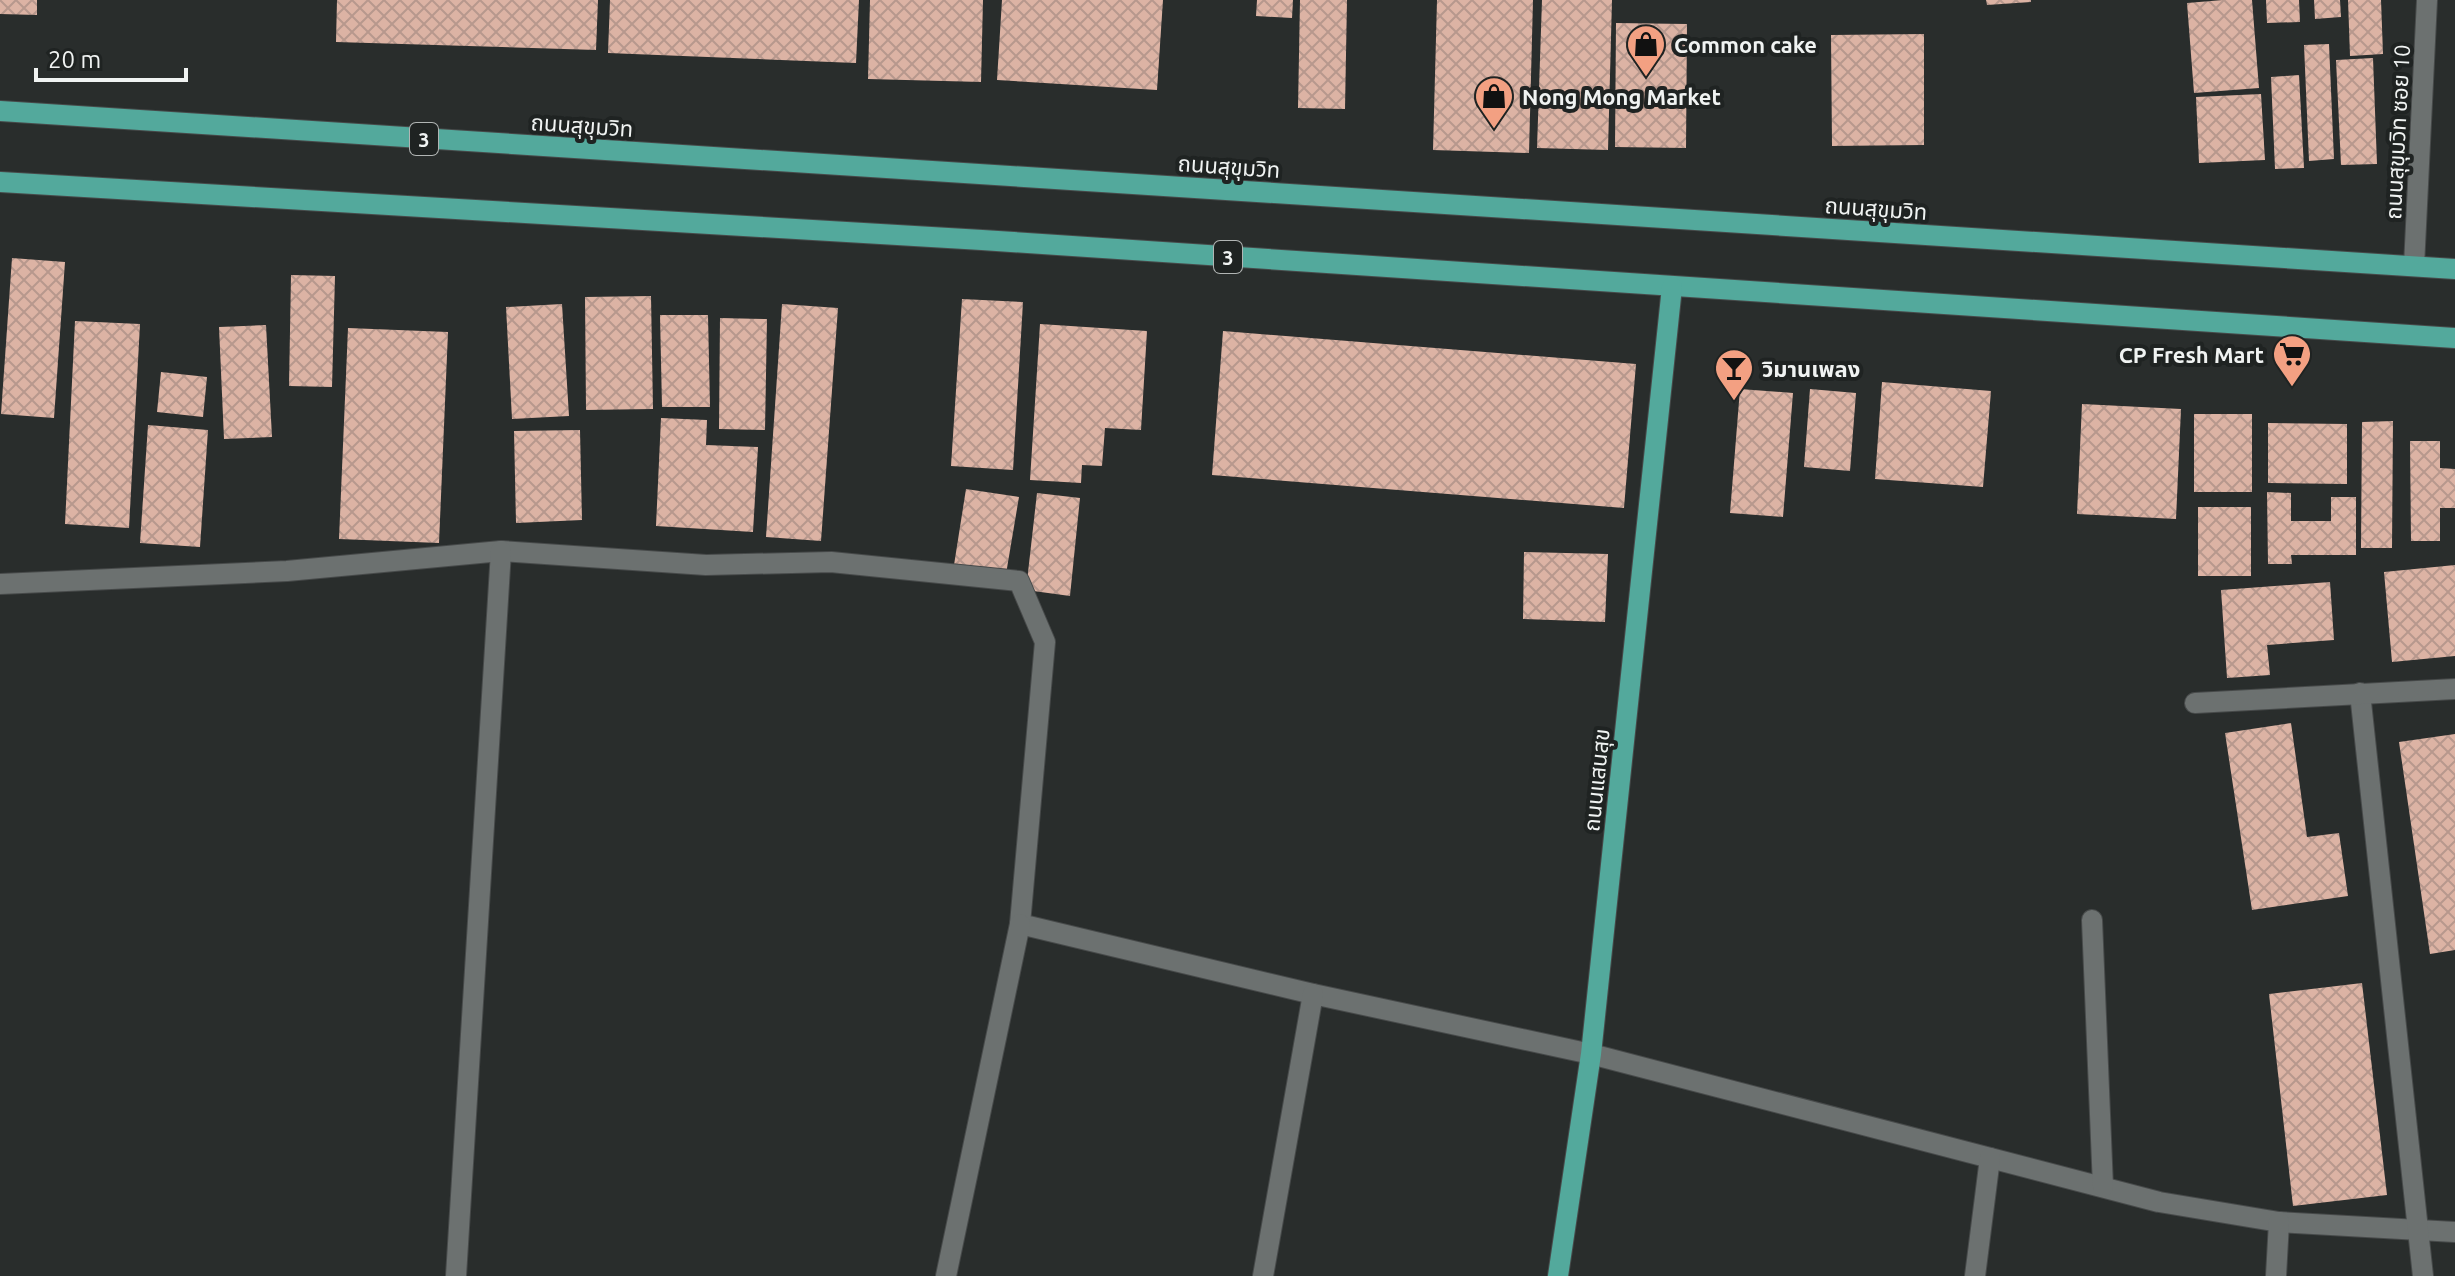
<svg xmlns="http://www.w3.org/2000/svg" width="2455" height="1276" font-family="Ubuntu,'Noto Sans Thai',sans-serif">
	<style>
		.building { fill: url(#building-cross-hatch) }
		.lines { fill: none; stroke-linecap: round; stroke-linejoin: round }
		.minor-casing { stroke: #474a4a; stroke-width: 22 }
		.major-casing { stroke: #474a4a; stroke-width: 22 }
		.minor { stroke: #6c7170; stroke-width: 20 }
		.major { stroke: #53a99c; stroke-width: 20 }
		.labels { text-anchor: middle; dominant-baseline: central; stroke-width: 8; stroke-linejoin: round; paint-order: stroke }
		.shield { fill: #1f2322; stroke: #b1b5b4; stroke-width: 2 }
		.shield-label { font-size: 20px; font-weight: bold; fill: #f0f3f2 }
		.poi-label { font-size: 22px; font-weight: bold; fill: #f0f3f2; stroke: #1f2322; text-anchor: start }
		.street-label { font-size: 22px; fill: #f0f3f2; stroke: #1f2322 }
	</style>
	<defs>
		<pattern id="building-cross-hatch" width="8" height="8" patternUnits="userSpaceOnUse" patternTransform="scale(2)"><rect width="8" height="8" fill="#dcb3a4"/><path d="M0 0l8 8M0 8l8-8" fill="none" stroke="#b7988d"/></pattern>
	</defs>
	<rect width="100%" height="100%" fill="#292d2c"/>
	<g class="building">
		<path d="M0 0H37V15L0 14Z"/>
		<path d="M337 0H598L596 50 336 42Z"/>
		<path d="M610 0H859L856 63 608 53Z"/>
		<path d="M870 0H983L981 82 868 79Z"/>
		<path d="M1002 0H1163L1157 90 997 80Z"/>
		<path d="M1257 0H1293L1292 18 1256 16Z"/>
		<path d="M1300 0H1347L1345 109 1298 108Z"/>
		<path d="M1437 0H1533L1529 153 1433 150Z"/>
		<path d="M1542 0H1612L1608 150 1537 148Z"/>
		<path d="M1986 0H2031V2L1987 5Z"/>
		<path d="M2223 0H2252L2259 88 2194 93 2187 3Z"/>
		<path d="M2266 0H2299L2300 22 2267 23Z"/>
		<path d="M2314 0H2340L2341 17 2315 19Z"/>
		<path d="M2348 0H2381L2383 54 2350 56Z"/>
		<path d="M1616 23 1687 24 1686 148 1615 147Z"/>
		<path d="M1924 34V145L1832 146 1831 35Z"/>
		<path d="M2329 44 2334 159 2309 161 2304 45Z"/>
		<path d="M2373 58 2377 164 2341 165 2336 60Z"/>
		<path d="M2299 75 2304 168 2275 169 2271 77Z"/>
		<path d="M2261 94 2265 160 2199 163 2196 97Z"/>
		<path d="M12 258 65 262 54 418 1 414Z"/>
		<path d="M291 275 335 276 332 387 289 386Z"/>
		<path d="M651 296 653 409 586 410 585 297Z"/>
		<path d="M962 299 1023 302 1013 470 951 466Z"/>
		<path d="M562 304 569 416 512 419 506 307Z"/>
		<path d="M782 304 838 308 821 541 766 537Z"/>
		<path d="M660 315H708L710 407H662Z"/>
		<path d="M720 318 767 319 765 430 719 429Z"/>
		<path d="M75 321 140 324 129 528 65 524Z"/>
		<path d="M1040 324 1147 331 1141 430 1105 428 1102 466 1082 465 1081 483 1030 480Z"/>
		<path d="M266 325 272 437 224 439 219 327Z"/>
		<path d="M348 328 448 332 439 543 339 539Z"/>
		<path d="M1223 331 1636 364 1624 508 1212 475Z"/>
		<path d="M161 372 207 377 203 417 157 412Z"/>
		<path d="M1882 382 1991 391 1983 487 1875 479Z"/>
		<path d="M1740 389 1793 393 1783 517 1730 513Z"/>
		<path d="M1810 389 1856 393 1850 471 1804 467Z"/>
		<path d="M2082 404 2181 409 2176 519 2077 514Z"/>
		<rect x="2194" y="414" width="58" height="78"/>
		<path d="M661 418 707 420 706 445 758 447 753 532 656 526Z"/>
		<path d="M2393 421 2392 548H2361L2362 422Z"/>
		<path d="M2268 423 2347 424V484L2268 483Z"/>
		<path d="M148 425 208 430 200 547 140 543Z"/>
		<path d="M580 430 582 520 516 523 514 431Z"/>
		<path d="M2410 441H2440V468L2455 469V508H2440V541H2411Z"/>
		<path d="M966 489 1019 497 1006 574 954 565Z"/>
		<path d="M2267 492 2291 493V521H2331V497H2356V555H2291L2292 564H2268Z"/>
		<path d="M1037 493 1080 498 1070 596 1026 590Z"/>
		<rect x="2198" y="507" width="53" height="69"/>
		<path d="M1524 552 1608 554 1605 622 1523 619Z"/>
		<path d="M2455 565V656L2392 662 2384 572Z"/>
		<path d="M2330 582 2334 640 2267 645 2270 675 2227 678 2221 590Z"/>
		<path d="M2291 723 2307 837 2339 833 2348 896 2252 910 2225 733Z"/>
		<path d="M2455 734V950L2430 954 2399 742Z"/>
		<path d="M2362 983 2387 1195 2293 1206 2269 994Z"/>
	</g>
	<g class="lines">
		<defs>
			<g id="minor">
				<path d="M2414 266 2427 0"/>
				<path d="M0 584 287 571 501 551 706 565 831 562 1019 581 1045 642 1020 924 1313 994 1591 1054 2159 1202 2279 1222 2455 1232"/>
				<path d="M2360 693 2423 1276"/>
				<path d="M2195 703 2455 689"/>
				<path d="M2092 920 2103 1187"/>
				<path d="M456 1276 501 551"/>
				<path d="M946 1276 1020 924"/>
				<path d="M1263 1276 1313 994"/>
				<path d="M1975 1276 1990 1158"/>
				<path d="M2276 1276 2279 1222"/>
			</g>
			<g id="major">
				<path d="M0 111 2455 269"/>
				<path d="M0 182 982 240 2455 338"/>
				<path d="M1558 1276 1591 1054 1672 287"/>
			</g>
		</defs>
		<use href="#minor" class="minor-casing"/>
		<use href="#major" class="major-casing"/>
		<use href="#minor" class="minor"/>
		<use href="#major" class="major"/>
	</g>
	<defs>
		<symbol id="shop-pin" viewBox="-11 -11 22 30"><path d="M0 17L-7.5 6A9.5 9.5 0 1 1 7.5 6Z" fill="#f3a082" stroke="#1f2322"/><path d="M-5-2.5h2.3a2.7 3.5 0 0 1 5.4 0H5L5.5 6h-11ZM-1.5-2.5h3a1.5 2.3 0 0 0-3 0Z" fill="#111"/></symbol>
		<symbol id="supermarket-pin" viewBox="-11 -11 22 30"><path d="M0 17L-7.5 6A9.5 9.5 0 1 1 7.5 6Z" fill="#f3a082" stroke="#1f2322"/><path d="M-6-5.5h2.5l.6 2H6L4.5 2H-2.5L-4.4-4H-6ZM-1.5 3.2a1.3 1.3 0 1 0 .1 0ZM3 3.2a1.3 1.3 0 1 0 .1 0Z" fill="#111"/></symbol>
		<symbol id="bar-pin" viewBox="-11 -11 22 30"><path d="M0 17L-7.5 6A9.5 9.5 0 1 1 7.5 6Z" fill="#f3a082" stroke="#1f2322"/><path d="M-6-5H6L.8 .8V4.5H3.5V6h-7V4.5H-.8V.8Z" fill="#111"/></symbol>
	</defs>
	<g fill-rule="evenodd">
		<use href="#shop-pin" x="1624" y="22" width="44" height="60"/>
		<use href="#shop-pin" x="1472" y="74" width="44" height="60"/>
		<use href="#supermarket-pin" x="2270" y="332" width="44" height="60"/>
		<use href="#bar-pin" x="1712" y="346" width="44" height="60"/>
	</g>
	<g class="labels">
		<g class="shield">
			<rect x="410" y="123" width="28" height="32" rx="6"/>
			<rect x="1214" y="241" width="28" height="32" rx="6"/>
		</g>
		<g class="shield-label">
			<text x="424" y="139">3</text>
			<text x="1228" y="257">3</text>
		</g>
		<g class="poi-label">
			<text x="1674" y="44">Common cake</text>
			<text x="1522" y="96">Nong Mong Market</text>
			<text x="2264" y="354" text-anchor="end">CP Fresh Mart</text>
			<text x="1762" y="368">วิมานเพลง</text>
		</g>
		<g class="street-label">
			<text transform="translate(582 125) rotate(4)">ถนนสุขุมวิท</text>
			<text transform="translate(2397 132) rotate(-87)">ถนนสุขุมวิท ซอย 10</text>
			<text transform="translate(1229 166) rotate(4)">ถนนสุขุมวิท</text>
			<text transform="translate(1876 208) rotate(4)">ถนนสุขุมวิท</text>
			<text transform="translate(1596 780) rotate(-84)">ถนนแสนสุข</text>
		</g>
	</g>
	<path d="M36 68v12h150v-12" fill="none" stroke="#f0f3f2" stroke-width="4"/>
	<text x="48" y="68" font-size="24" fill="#f0f3f2" stroke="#1f2322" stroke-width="6" paint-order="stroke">20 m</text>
</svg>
